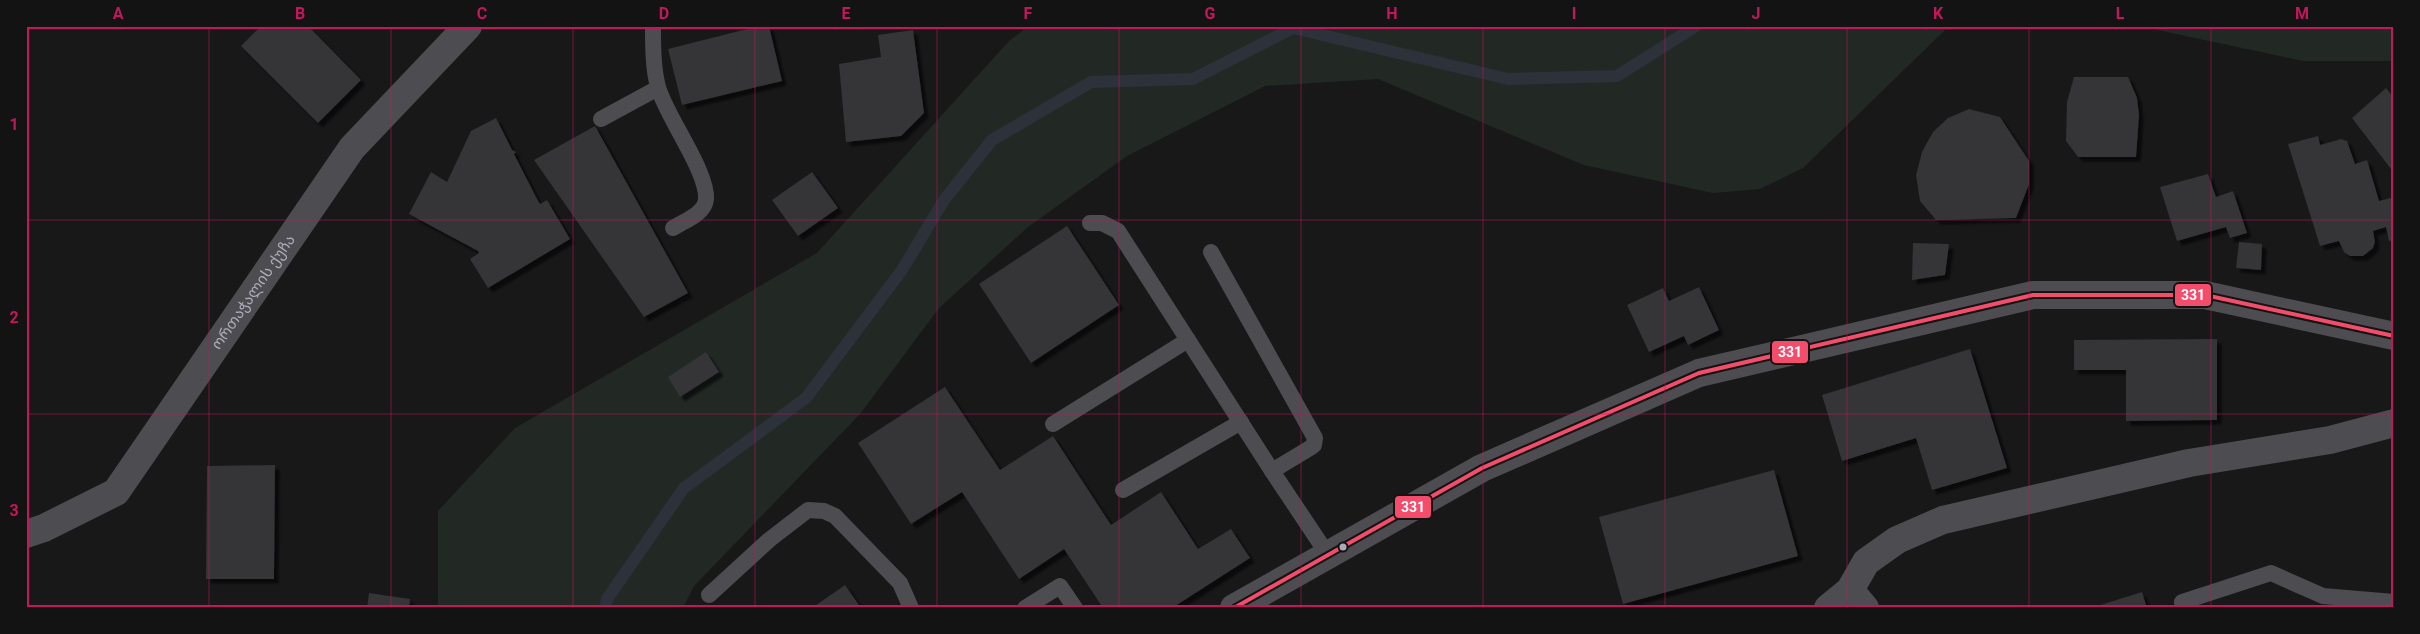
<svg xmlns="http://www.w3.org/2000/svg" width="2420" height="634" font-family="Roboto,'Noto Sans Georgian',sans-serif">
	<style>
		.green { fill: #222925 }
		.lines { fill: none; stroke-linecap: round; stroke-linejoin: round }
		.stream { stroke: #2d313a; stroke-width: 12 }
		.building { fill: #343437; filter: url(#shadow) }
		.lane { stroke: #4d4d51; stroke-width: 16 }
		.street { stroke: #4d4d51; stroke-width: 28 }
		.bus-1-casing { stroke: #131314; stroke-width: 8 }
		.bus-1 { stroke: #f44d6c; stroke-width: 4 }
		.grid { fill: none; stroke: #c2185b; stroke-width: 1; stroke-opacity: 0.55 }
		.bus-dot { fill: #ababb8; stroke: #131314; stroke-width: 2 }
		.labels { text-anchor: middle; dominant-baseline: central; stroke-width: 4; stroke-linejoin: round; paint-order: stroke }
		.street-label { font-size: 15px; fill: #ababb8; stroke: #131314 }
		.line-badge { stroke: #131314; stroke-width: 2 }
		.badge-label { font-size: 14px; text-anchor: middle; font-weight: bold; fill: #fff }
		.neatline { fill: none; stroke: #c2185b; stroke-width: 2 }
		.grid-label { font-size: 16px; text-anchor: middle; font-weight: bold; fill: #c2185b }
	</style>
	<defs>
		<filter id="shadow"><feDropShadow dx="4.5" dy="4.5" stdDeviation="1" flood-color="#0009"/></filter>
	</defs>
	<rect width="100%" height="100%" fill="#181819"/>
	<g class="green">
		<path d="M1029 26H1979L1945 30 1803 168 1760 189 1713 193 1584 165 1378 79 1265 86 1127 156 1028 227 939 308 860 414 694 586 683 608H438V511L515 428 817 253 1009 41Z"/>
		<path d="M2139 26H2394V61H2303Z"/>
	</g>
	<g class="lines">
		<path class="stream" d="M605 608 607 599 684 488 806 398 902 270 944 200 992 140 1091 82 1193 79 1293 28 1508 79 1617 76 1696 26"/>
	</g>
	<g class="building">
		<path d="M261 26H308L361 80 318 123 241 46Z"/>
		<path d="M759 26H769L782 81 682 105 668 49Z"/>
		<path d="M913 30 924 113 901 136 846 142 839 64 881 57 878 35Z"/>
		<path d="M2074 77H2128L2137 98 2139 115 2136 157H2078L2066 141 2067 102Z"/>
		<path d="M2386 88 2394 98V173L2352 118Z"/>
		<path d="M1969 109 2000 117 2029 161V184L2016 218 1936 220 1920 201 1916 175 1922 152 1933 132 1948 118Z"/>
		<path d="M496 118 512 150 516 152 514 154 537 199 540 204 547 200 570 239 488 288 470 259 479 253 478 251 409 214 431 172 447 182 471 131Z"/>
		<path d="M595 126 688 293 644 317 534 160Z"/>
		<path d="M2318 136 2320 145 2341 139 2347 141 2355 164 2367 160 2379 201 2394 197V240L2389 241 2386 227 2373 231 2375 242 2373 248 2363 256H2350L2344 252 2339 241 2320 246 2288 144Z"/>
		<path d="M812 172 838 208 798 236 772 200Z"/>
		<path d="M2208 174 2216 197 2233 191 2247 233 2230 238 2226 227 2177 241 2160 187Z"/>
		<path d="M1067 226 1119 305 1031 363 979 284Z"/>
		<path d="M2239 242 2262 244 2261 270 2236 268Z"/>
		<path d="M1913 243 1949 244 1945 275 1912 280Z"/>
		<path d="M1699 287 1719 330 1688 345 1684 336 1649 352 1627 305 1663 288 1669 301Z"/>
		<path d="M2217 339V420L2126 421V370H2074V340Z"/>
		<path d="M1970 349 2007 468 1932 490 1916 438 1842 461 1822 395Z"/>
		<path d="M706 352 719 372 680 397 668 377Z"/>
		<path d="M945 387 1000 470 1053 436 1111 525 1161 492 1198 549 1231 529 1250 558 1172 608H1103L1064 549 1019 579 962 492 911 524 858 443Z"/>
		<path d="M275 465 274 579H206L207 466Z"/>
		<path d="M1774 470 1798 556 1623 604 1599 517Z"/>
		<path d="M845 585 861 608H812Z"/>
		<path d="M2142 592 2147 608H2094V607Z"/>
		<path d="M369 593 410 599 409 608H367Z"/>
	</g>
	<g class="lines">
		<g class="lane">
			<path d="M653 26C653 46 653 68 658 87 666 116 708 172 706 199 705 214 684 221 673 228"/>
			<path d="M601 119 658 88"/>
			<path d="M1090 223H1102L1118 231 1272 471 1328 555"/>
			<path d="M1211 252 1315 438 1314 445 1310 448 1272 471"/>
			<path d="M1053 424 1188 340"/>
			<path d="M1123 490 1241 422"/>
			<path d="M709 595 769 540 808 510 824 511 835 516 900 583 911 608"/>
			<path d="M1025 608 1060 586 1075 608"/>
			<path d="M2184 608 2182 602 2271 573 2323 596 2394 602"/>
		</g>
		<g class="street">
			<path id="s1" d="M26 534 44 528 116 492 352 148 468 26"/>
			<path d="M1850 590 1865 608"/>
			<path d="M1234 608 1482 468 1699 373 2033 295H2205L2394 336"/>
			<path d="M1828 608 1850 590 1866 562 1897 540 1943 520 2189 463 2330 440 2394 423"/>
		</g>
		<defs>
			<path id="bus-1" d="M1234 608 1482 468 1699 373 2033 295H2205L2394 336"/>
		</defs>
		<use href="#bus-1" class="bus-1-casing"/>
		<use href="#bus-1" class="bus-1"/>
	</g>
	<path class="grid" d="M209 26V608M391 26V608M573 26V608M755 26V608M937 26V608M1119 26V608M1301 26V608M1483 26V608M1665 26V608M1847 26V608M2029 26V608M2211 26V608M26 220H2394M26 414H2394"/>
	<circle class="bus-dot" cx="1343" cy="547" r="4.5"/>
	<g class="labels">
		<g class="street-label">
			<text stroke="none"><textPath href="#s1" startOffset="342">ორთაჭალის ქუჩა</textPath></text>
		</g>
	</g>
	<g class="line-badge">
		<rect x="2174" y="283" width="38" height="24" rx="5" fill="#f44d6c"/>
		<rect x="1771" y="340" width="38" height="24" rx="5" fill="#f44d6c"/>
		<rect x="1394" y="495" width="38" height="24" rx="5" fill="#f44d6c"/>
	</g>
	<g class="badge-label">
		<text x="2193" y="300">331</text>
		<text x="1790" y="357">331</text>
		<text x="1413" y="512">331</text>
	</g>
	<rect width="2420" height="634" fill="none" stroke="#131314" stroke-width="55"/>
	<rect x="28" y="28" width="2364" height="578" class="neatline"/>
	<g class="grid-label">
		<text x="118" y="19">A</text>
		<text x="300" y="19">B</text>
		<text x="482" y="19">C</text>
		<text x="664" y="19">D</text>
		<text x="846" y="19">E</text>
		<text x="1028" y="19">F</text>
		<text x="1210" y="19">G</text>
		<text x="1392" y="19">H</text>
		<text x="1574" y="19">I</text>
		<text x="1756" y="19">J</text>
		<text x="1938" y="19">K</text>
		<text x="2120" y="19">L</text>
		<text x="2302" y="19">M</text>
		<text x="14" y="130">1</text>
		<text x="14" y="323">2</text>
		<text x="14" y="516">3</text>
	</g>
</svg>
